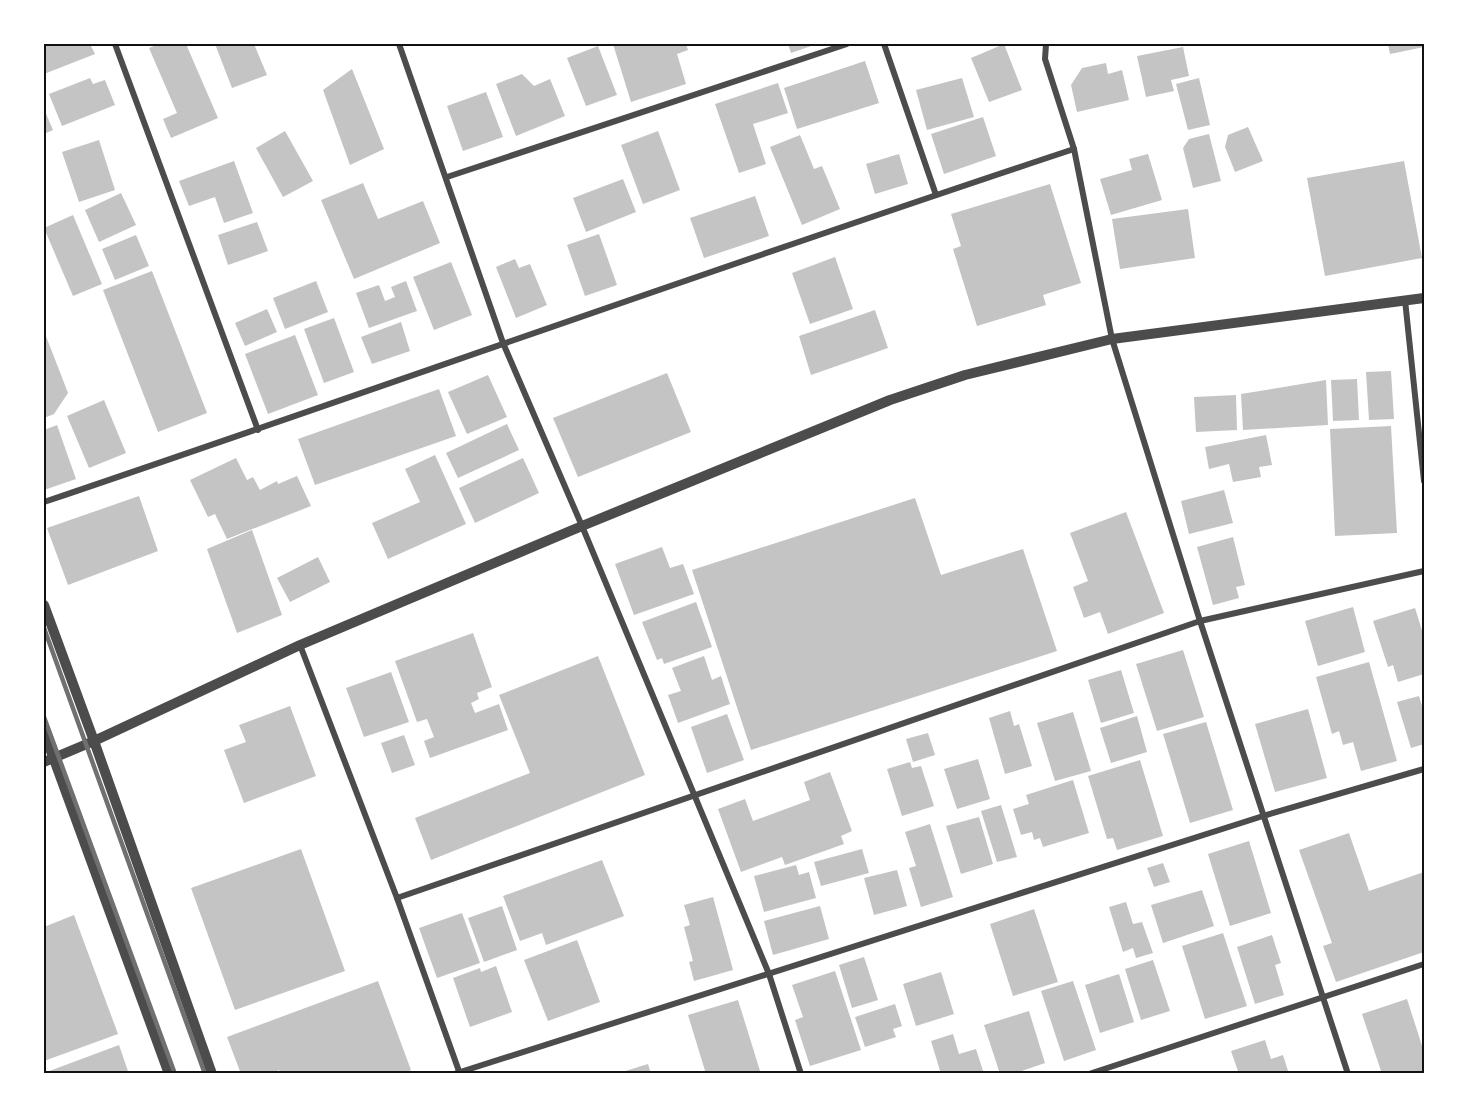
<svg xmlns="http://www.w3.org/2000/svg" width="1468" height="1117" font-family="Raleway,sans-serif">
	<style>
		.building { fill: #c4c4c4 }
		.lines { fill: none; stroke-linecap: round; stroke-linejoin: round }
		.minor { stroke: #4c4c4c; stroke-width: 6 }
		.tertiary { stroke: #4c4c4c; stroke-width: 10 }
		.rail { stroke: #707070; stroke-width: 4.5 }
		.neatline { fill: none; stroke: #111; stroke-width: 2 }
	</style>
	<rect width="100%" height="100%" fill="#fff"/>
	<g class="building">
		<path d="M44 44H90L95 54 44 74Z"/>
		<path d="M159 44H186L218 118 171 138 163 119 177 113 149 48Z"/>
		<path d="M215 44H254L267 75 232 88Z"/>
		<path d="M613 44H686L688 50 677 54 686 84 631 102Z"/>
		<path d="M788 44H817L791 53Z"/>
		<path d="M1004 44 1022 90 989 102 971 58Z"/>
		<path d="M1388 44H1424V47L1390 54Z"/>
		<path d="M598 46 617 95 586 106 567 58Z"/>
		<path d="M1183 47 1189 76 1171 80 1174 91 1146 97 1137 56Z"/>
		<path d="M865 61 879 103 797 129 784 88Z"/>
		<path d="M1106 63 1108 74 1122 70 1129 100 1077 112 1071 85 1082 68Z"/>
		<path d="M352 69 384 149 350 165 323 90Z"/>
		<path d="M522 74 534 86 550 79 565 116 516 136 496 84Z"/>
		<path d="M90 78 93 84 105 80 115 105 62 126 49 94Z"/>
		<path d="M962 78 974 117 927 130 916 90Z"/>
		<path d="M1199 78 1210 125 1188 130 1176 84Z"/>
		<path d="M778 83 788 113 753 124 766 164 739 173 715 104Z"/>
		<path d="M486 92 503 137 463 151 447 106Z"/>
		<path d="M44 109 53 130 44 134Z"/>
		<path d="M983 117 996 156 944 174 931 134Z"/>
		<path d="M1248 127 1263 161 1235 172 1225 147 1228 135Z"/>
		<path d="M285 131 313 181 283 197 256 148Z"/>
		<path d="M658 131 680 190 643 204 621 145Z"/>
		<path d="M1209 134 1221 181 1193 188 1183 148 1189 139Z"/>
		<path d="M800 135 814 169 822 166 840 209 802 225 770 147Z"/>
		<path d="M99 140 115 190 79 202 62 152Z"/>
		<path d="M899 154 908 184 875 194 866 164Z"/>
		<path d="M1148 154 1162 200 1111 215 1100 179 1132 170 1129 159Z"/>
		<path d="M234 161 253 213 224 223 215 197 189 206 179 181Z"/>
		<path d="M1404 161 1422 258 1325 276 1307 178Z"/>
		<path d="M623 179 636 212 586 232 573 198Z"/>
		<path d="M363 183 378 219 423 201 440 243 354 279 321 200Z"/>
		<path d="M1050 184 1081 283 1043 295 1046 305 977 326 953 249 961 246 951 214Z"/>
		<path d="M121 193 136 225 99 242 85 210Z"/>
		<path d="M755 196 769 236 704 258 690 218Z"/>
		<path d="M1188 209 1195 258 1120 269 1112 219Z"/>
		<path d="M73 215 102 284 73 296 44 228Z"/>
		<path d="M257 222 268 251 228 265 218 235Z"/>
		<path d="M599 234 617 285 585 296 567 245Z"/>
		<path d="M136 235 149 266 115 280 102 249Z"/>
		<path d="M835 257 853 309 810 324 792 273Z"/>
		<path d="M515 259 519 268 530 264 547 305 516 318 496 267Z"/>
		<path d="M451 262 472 315 434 330 413 277Z"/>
		<path d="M152 271 207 413 158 432 103 290Z"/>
		<path d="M316 281 328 312 285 329 273 298Z"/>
		<path d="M406 281 417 311 369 328 356 293 379 285 385 301 395 297 391 287Z"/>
		<path d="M267 309 277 332 245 346 235 323Z"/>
		<path d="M875 310 888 348 811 375 799 336Z"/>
		<path d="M334 318 354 372 324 383 304 329Z"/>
		<path d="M401 322 410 351 372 364 361 337Z"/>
		<path d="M44 331 68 393 54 414 44 418Z"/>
		<path d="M295 335 318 395 268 414 245 354Z"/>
		<path d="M1391 371 1394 419 1369 420 1366 372Z"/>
		<path d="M667 373 691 432 578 477 553 418Z"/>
		<path d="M488 375 507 417 467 434 448 392Z"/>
		<path d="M1357 379 1359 420 1333 421 1331 380Z"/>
		<path d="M1326 380 1328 425 1243 430 1241 394Z"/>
		<path d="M439 389 456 436 315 485 298 439Z"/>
		<path d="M1236 395 1237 430 1196 432 1194 397Z"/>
		<path d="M104 400 126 453 89 468 67 416Z"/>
		<path d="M507 424 519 450 458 478 446 453Z"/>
		<path d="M57 425 76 479 44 490V430Z"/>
		<path d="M1391 426 1397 533 1335 536 1330 429Z"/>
		<path d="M1266 435 1272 465 1259 467 1261 477 1233 482 1229 464 1209 469 1205 447Z"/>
		<path d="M435 455 466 524 388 559 372 523 420 502 405 469Z"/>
		<path d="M236 458 247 480 253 477 260 490 277 481 278 484 297 476 311 506 227 539 215 514 208 517 190 480Z"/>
		<path d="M523 458 539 493 475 523 459 488Z"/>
		<path d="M1224 490 1233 523 1189 534 1181 501Z"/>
		<path d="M139 496 158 551 68 585 47 528Z"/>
		<path d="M915 498 941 575 1023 549 1057 651 751 750 692 570Z"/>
		<path d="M1126 512 1164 613 1108 634 1100 612 1084 618 1073 587 1088 581 1070 533Z"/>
		<path d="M252 530 282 615 237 633 207 549Z"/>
		<path d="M1233 537 1245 585 1236 587 1239 598 1213 605 1197 547Z"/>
		<path d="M662 547 670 568 683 564 694 594 634 615 615 564Z"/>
		<path d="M318 557 330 582 290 602 277 578Z"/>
		<path d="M696 602 712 647 664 664 662 658 657 660 642 622Z"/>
		<path d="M1353 607 1365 652 1318 666 1305 621Z"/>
		<path d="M1415 608 1424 637V674L1398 682 1393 665 1388 667 1373 621Z"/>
		<path d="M473 633 492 687 477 693 479 699 471 703 475 713 499 704 508 730 430 758 424 741 434 737 427 719 417 722 395 661Z"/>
		<path d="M1183 650 1204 717 1157 731 1136 664Z"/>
		<path d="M598 656 645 775 431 860 415 818 530 773 499 695Z"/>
		<path d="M704 656 712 680 721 676 730 704 678 723 668 695 681 691 672 668Z"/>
		<path d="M1369 662 1397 761 1361 771 1353 742 1343 745 1339 731 1332 734 1316 677Z"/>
		<path d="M1121 670 1134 713 1101 723 1088 680Z"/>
		<path d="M391 672 409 722 364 737 346 688Z"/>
		<path d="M1419 696 1424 712V744L1411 748 1397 702Z"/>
		<path d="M290 706 316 776 244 803 224 750 246 742 239 725Z"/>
		<path d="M1308 709 1327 778 1275 792 1255 724Z"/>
		<path d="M1010 711 1014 726 1019 724 1032 766 1005 774 989 718Z"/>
		<path d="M1073 712 1091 771 1055 781 1037 723Z"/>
		<path d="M727 714 744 760 707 773 691 727Z"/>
		<path d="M1137 716 1147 752 1111 763 1100 728Z"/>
		<path d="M1206 722 1233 810 1190 823 1163 734Z"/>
		<path d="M928 733 935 755 913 762 906 739Z"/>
		<path d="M404 735 415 765 392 773 381 743Z"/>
		<path d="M978 759 990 799 957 809 944 769Z"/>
		<path d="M1140 760 1163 836 1117 850 1113 838 1107 839 1088 776Z"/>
		<path d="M910 762 912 768 921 766 934 806 902 816 887 769Z"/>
		<path d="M830 772 852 831 841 836 844 844 785 865 782 857 741 872 718 809 745 799 753 821 810 800 804 782Z"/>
		<path d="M1073 780 1089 833 1043 847 1040 838 1034 840 1032 832 1021 835 1013 809 1029 804 1026 795Z"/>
		<path d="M1001 805 1017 857 997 862 981 811Z"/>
		<path d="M979 817 993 864 961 874 946 826Z"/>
		<path d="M930 824 953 897 921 907 909 868 916 866 905 832Z"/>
		<path d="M1349 833 1369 891 1424 872V952L1336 982 1323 946 1332 943 1299 850Z"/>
		<path d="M1249 841 1271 913 1230 926 1208 854Z"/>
		<path d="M301 849 345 971 235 1010 191 888Z"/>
		<path d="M862 849 869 873 821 886 814 862Z"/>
		<path d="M602 860 624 916 546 945 542 933 520 941 503 896Z"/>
		<path d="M1163 863 1170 882 1154 887 1147 868Z"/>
		<path d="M796 865 799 875 809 872 816 898 764 912 754 876Z"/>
		<path d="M897 870 907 906 874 915 864 878Z"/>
		<path d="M1202 890 1214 926 1163 943 1151 905Z"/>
		<path d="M713 897 733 970 694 981 689 962 693 961 684 927 690 925 684 905Z"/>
		<path d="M1126 902 1133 924 1142 922 1153 953 1136 958 1133 948 1123 952 1109 907Z"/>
		<path d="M502 906 517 950 484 962 468 918Z"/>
		<path d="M820 906 829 939 773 955 764 921Z"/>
		<path d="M1034 909 1058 982 1013 996 990 924Z"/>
		<path d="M462 913 480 963 437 978 419 928Z"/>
		<path d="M74 915 118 1034 44 1061V927Z"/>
		<path d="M1223 933 1247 1006 1205 1019 1182 946Z"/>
		<path d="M1272 935 1281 963 1275 965 1284 995 1255 1004 1237 947Z"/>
		<path d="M577 940 600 1002 548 1021 524 960Z"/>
		<path d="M864 957 878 1000 852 1008 839 965Z"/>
		<path d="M1153 960 1170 1011 1141 1020 1125 969Z"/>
		<path d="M496 966 512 1012 470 1027 453 978 480 968 481 972Z"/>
		<path d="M835 971 861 1050 810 1066 795 1020 803 1017 792 985Z"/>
		<path d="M941 972 954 1014 916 1026 903 984Z"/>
		<path d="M1119 974 1134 1022 1100 1033 1085 985Z"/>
		<path d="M378 981 411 1070 403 1074H280L279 1070 271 1074H241L227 1037Z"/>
		<path d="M1073 981 1096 1050 1064 1061 1041 991Z"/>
		<path d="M1407 999 1424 1052V1074H1382L1362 1014Z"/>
		<path d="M738 1000 761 1074H706L688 1015Z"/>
		<path d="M895 1004 902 1026 893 1029 896 1037 865 1047 855 1017Z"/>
		<path d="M1029 1011 1045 1063 1013 1074H1000L984 1025Z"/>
		<path d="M953 1034 959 1054 976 1049 984 1074H941L931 1041Z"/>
		<path d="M1265 1040 1271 1059 1283 1055 1289 1074H1239L1231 1051Z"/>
		<path d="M119 1045 129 1074H44V1073Z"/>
		<path d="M648 1064 651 1074H619V1073Z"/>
	</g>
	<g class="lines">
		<g class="minor">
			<path d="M115 44 258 430"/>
			<path d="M399 44 503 343 582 526 769 974 801 1074"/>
			<path d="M884 44 936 195"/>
			<path d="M1046 44 1045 59 1074 149 1112 339 1200 621 1348 1074"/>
			<path d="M447 177 847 44"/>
			<path d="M1405 300 1424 481"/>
			<path d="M44 502C387 386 729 263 1074 149"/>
			<path d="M300 645 397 898 460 1074"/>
			<path d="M397 898 1200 621 1424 571"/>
			<path d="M454 1074 1263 816 1424 769"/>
			<path d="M1089 1074 1424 964"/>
		</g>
		<g class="tertiary">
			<path d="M44 605 94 741 212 1074"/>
			<path d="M44 732 169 1074"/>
			<path d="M44 762 94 741 300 645 582 526 890 400 965 375 1112 339 1424 298"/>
		</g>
		<g class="rail">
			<path d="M44 628 205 1074"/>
			<path d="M44 717 175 1074"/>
		</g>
	</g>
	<rect width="1468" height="1117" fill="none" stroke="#ffffff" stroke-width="90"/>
	<rect x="45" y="45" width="1378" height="1027" class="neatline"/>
</svg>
